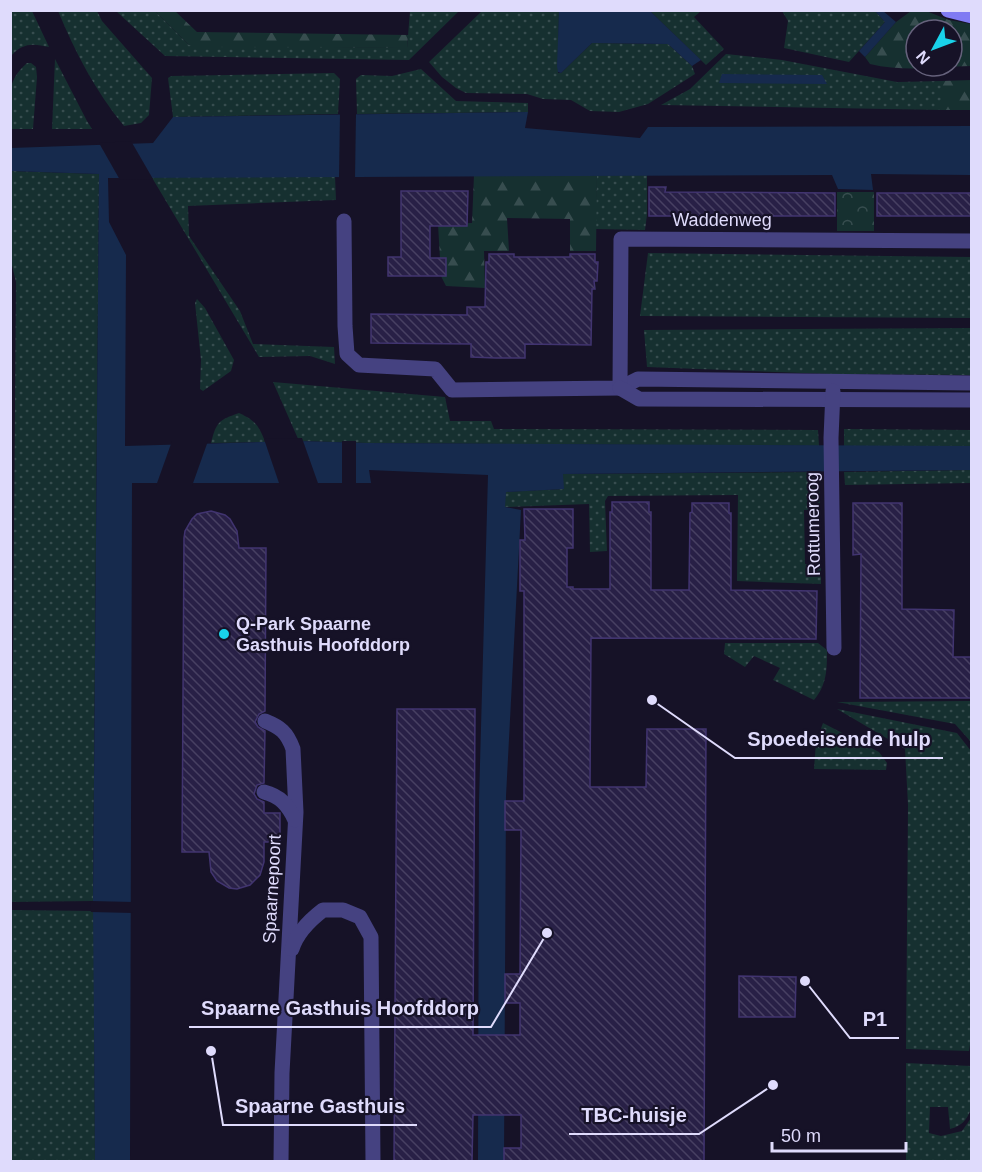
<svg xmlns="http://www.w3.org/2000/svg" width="982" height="1172" font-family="Arial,sans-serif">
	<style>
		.grass { fill: url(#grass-dots) }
		.forest { fill: url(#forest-firs); fill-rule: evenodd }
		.park { fill: url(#park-crowns) }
		.water { fill: #162a4d }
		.pier { fill: #161227 }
		.building { fill: url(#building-back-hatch); stroke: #413470; stroke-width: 1.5 }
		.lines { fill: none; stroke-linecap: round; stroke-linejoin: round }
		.street { stroke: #454281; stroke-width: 15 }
		.secondary { stroke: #807bf3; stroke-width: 15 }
		.poi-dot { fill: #19d2ea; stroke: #161227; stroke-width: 2 }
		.labels { text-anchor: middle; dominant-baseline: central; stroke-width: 4.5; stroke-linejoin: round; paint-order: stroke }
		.street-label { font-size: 18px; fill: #dfdbfc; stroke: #161227 }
		.poi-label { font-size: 18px; font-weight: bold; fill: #dfdbfc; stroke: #161227; text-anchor: start }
		.leader { fill: none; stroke: #dfdbfc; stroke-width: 2 }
		.callout-dot { fill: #dfdbfc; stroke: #161227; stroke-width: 2 }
		.callout-label { font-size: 20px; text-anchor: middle; font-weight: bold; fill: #dfdbfc; stroke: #161227; stroke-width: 4.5; stroke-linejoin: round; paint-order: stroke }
	</style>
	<defs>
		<pattern id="grass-dots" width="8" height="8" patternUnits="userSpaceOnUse" patternTransform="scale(1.5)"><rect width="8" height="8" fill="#163030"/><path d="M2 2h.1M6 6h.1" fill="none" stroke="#374d4f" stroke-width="1.8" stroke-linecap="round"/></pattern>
		<pattern id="forest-firs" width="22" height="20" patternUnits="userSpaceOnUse" patternTransform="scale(1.5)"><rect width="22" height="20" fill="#163030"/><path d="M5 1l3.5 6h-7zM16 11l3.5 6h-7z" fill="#374d4f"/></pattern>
		<pattern id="park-crowns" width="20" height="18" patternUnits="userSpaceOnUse" patternTransform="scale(1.5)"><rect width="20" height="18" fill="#163030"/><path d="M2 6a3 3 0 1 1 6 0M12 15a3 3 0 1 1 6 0" fill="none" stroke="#374d4f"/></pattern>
		<pattern id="building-back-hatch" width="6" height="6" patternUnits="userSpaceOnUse" patternTransform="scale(1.5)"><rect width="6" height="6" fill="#282046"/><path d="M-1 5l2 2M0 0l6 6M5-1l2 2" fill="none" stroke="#474062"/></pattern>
	</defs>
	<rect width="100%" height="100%" fill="#161227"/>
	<g class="grass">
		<path d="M11 10 32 11 49 47C33 43 22 43 11 56Z"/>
		<path d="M457 10 458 12 409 60 165 56 116 11H155L189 45 407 48 410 11Z"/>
		<path d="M559 10 558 73H561L592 43 668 44 692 66 695 74 648 104 619 112 590 111 571 100 543 99 527 94 466 93 456 88 442 77 429 62 482 11Z"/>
		<path d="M58 11H97L102 21 152 78 149 115 141 123 124 126C96 92 75 52 58 11Z"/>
		<path d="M650 11H701L694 17 724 49 706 65Z"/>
		<path d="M782 11H875L885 22 849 62 784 48 788 21Z"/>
		<path d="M726 54 782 60 897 82 942 81V110L661 105 690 89Z"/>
		<path d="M55 59 87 121 92 129H52Z"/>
		<path d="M27 63H31L36 67 37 77 33 129H11C10 101 4 83 27 63Z"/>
		<path d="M421 69 456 101 528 103V112L357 114 356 79 361 75 392 76Z"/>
		<path d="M334 73 340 79 338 114 173 117 168 78 171 76Z"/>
		<path d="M10 171 99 174 93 901 11 902 16 282 10 257Z"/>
		<path d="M597 175H647V215L645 230 595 229Z"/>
		<path d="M151 176H335L336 200 188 206 189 236 240 311 253 344 334 347 335 364 310 356 259 357Z"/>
		<path d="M648 253 971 257V318L640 316Z"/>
		<path d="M197 299 205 308 234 360 231 371 203 391 200 389 201 360 195 303Z"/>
		<path d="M971 328V375L831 374 647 367 644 330Z"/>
		<path d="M273 382 445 397 450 421H491L494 429 818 430 819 446 367 443 299 441Z"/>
		<path d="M239 413C254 420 259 425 265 442L211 443C216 422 219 420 239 413Z"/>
		<path d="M844 429 971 430V446H844Z"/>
		<path d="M971 470V483L845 485 844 472Z"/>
		<path d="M819 472 820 509 804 510 805 564H821V584L737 581 738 495 608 496 605 501 607 551 590 552 589 504 505 507V492L563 489V474Z"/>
		<path d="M725 643H818L827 650C827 669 827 685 814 700L773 680 780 668 754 656 745 667 724 654Z"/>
		<path d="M971 701V742L955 724 837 702Z"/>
		<path d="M837 709 957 733 971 751V1038L969 1051 906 1049 908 805 905 749Z"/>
		<path d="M823 723 879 752 887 763 886 770 814 769 816 742Z"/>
		<path d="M12 910 94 911 95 1161 11 1162Z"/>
		<path d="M906 1063 971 1066C972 1090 979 1122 950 1129L948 1107H930L929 1133 941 1136 962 1131 971 1118V1161H906Z"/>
	</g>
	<g class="forest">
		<path d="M155 11H175L197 32 408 35 407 48 197 47 189 45Z"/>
		<path d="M911 11H926L949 20 971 24V66C938 67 903 72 870 64L865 57 896 22ZM916 30H952V66H916Z"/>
		<path d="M971 80V110H942V81Z"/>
		<path d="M474 175H597L596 251H570V219L507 218 509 251H484L485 288 446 286 441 276 438 224 472 223Z"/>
	</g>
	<rect class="park" x="837" y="192" width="37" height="39"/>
	<g class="water">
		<path d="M559 11H650L701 60 692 66 668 44 592 43 561 73 558 72 557 66Z"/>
		<path d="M875 11H883L896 22 865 57 859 51 885 22Z"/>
		<path d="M722 74 822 75 827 84 719 83Z"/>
		<path d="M528 112 525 128 640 138 648 127 971 126V175L871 174 873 190 838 189 832 175 108 178 109 222 126 255 125 446 299 441 367 443 971 446V470L563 474 564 489 506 492 505 507 521 510 506 796 504 1161H478L479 800 488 475 369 470 371 483H132L130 1161H95L93 901 99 174 11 171V148L153 143 173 117Z"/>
	</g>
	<g class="pier">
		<path d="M340 112H356L355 179H339Z"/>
		<path d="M131 141 153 179 120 180 99 143Z"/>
		<path d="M302 438 319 486H280L264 439Z"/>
		<path d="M172 441H208L192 486H156Z"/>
		<rect x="342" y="441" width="14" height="45"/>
		<path d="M90 901 133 902V913L91 912Z"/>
	</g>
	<g class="building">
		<path d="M649 187H666L665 192 835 193V216H649Z"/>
		<path d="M401 191H468L467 226H430V258H446V276H388V257H401Z"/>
		<rect x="877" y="193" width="95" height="23"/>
		<path d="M489 254H514V257H570V254H595V262H598L597 281H594L595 289H592L591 345 525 344V358H496L471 357V344L371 343V314L467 315V307H485L486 262H489Z"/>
		<path d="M612 502H649V512H651V590H689L690 513 692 512V503H729V513H731V590L817 591 816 639 591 638 590 787H646L647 729H706L704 1161H504V1148H521V1115H473L472 1161H394L397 709H475L473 1035H520V1003H505V974H520L521 830H505V801H524V591H520V540H525L524 509H573V548H567V587H573V589H610V512H612Z"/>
		<path d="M853 503H902V609L954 610 953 657H972V698H860L861 554 853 555Z"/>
		<path d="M211 511 225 515 230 519 237 531 239 548H266L265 711 259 714 255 722 258 727 265 731 264 783 257 785 254 794 257 799 264 802V813H280V842H264V862L260 875 250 885 237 889 229 888 217 881 211 872 209 852H182L184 538 185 531 192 519 197 514Z"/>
		<path d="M739 976 796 977 795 1017H739Z"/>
	</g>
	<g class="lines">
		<g class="street">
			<path d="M344 221 345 326 347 354 359 365 435 369 452 390 620 388 638 379 972 383"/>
			<path d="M620 388 621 239 972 241"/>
			<path d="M620 388 639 399 972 400"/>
			<path d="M833 391 831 438 834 648"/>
			<path d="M265 721C280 727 287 732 293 749L296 812 282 1073 281 1162"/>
			<path d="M264 792C280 796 288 805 295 820"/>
			<path d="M292 949C297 932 310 920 323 910H343L360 917 371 937 373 1162"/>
		</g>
		<path class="secondary" d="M948 10 972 16"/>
	</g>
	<circle class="poi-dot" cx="224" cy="634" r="6"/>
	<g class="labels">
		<g class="street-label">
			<text x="722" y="220">Waddenweg</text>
			<text transform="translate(813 524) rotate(-91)">Rottumeroog</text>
			<text transform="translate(272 889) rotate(-87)">Spaarnepoort</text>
		</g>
		<g class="poi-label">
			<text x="236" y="624">Q-Park Spaarne<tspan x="236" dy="21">Gasthuis Hoofddorp</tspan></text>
		</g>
	</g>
	<path class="leader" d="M652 700L735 758H943M547 933L491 1027H189M805 981L850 1038H899M211 1051L223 1125H417M773 1085L699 1134H569"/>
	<g class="callout-dot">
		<circle cx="652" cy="700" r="6"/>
		<circle cx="547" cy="933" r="6"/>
		<circle cx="805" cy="981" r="6"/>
		<circle cx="211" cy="1051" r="6"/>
		<circle cx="773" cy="1085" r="6"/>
	</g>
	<g class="callout-label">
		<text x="839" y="746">Spoedeisende hulp</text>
		<text x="340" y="1015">Spaarne Gasthuis Hoofddorp</text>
		<text x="875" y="1026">P1</text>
		<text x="320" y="1113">Spaarne Gasthuis</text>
		<text x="634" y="1122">TBC-huisje</text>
	</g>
	<rect width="982" height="1172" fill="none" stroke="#dfdbfc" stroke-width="24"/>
	<g transform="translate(934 48) rotate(229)"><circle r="28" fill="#161227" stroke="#66627c" stroke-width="1.5"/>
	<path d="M0-4.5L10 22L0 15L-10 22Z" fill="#19d2ea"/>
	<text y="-9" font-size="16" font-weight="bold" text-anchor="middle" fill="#dfdbfc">N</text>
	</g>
	<path d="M772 1142v9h134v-9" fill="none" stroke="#dfdbfc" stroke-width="3"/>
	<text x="781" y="1142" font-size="18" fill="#dfdbfc" stroke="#161227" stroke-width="4.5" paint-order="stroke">50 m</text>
</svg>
